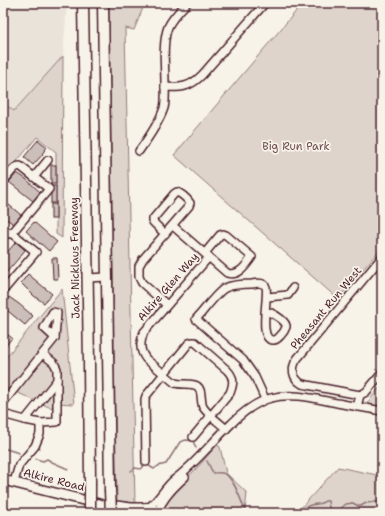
<svg xmlns="http://www.w3.org/2000/svg" width="385" height="516" font-family="'Shantell Sans',sans-serif">
	<style>
		.built { fill: #eae3da }
		.green { fill: #ded4cc; stroke: #947a7c }
		.lines { fill: none; stroke-linecap: round; stroke-linejoin: round }
		.stream { stroke: #8e7275; stroke-width: 1.5 }
		.building { fill: #ccbfb9; stroke: #4a1f2b }
		.minor-casing { stroke: #4a1f2b; stroke-width: 10 }
		.major-casing { stroke: #4a1f2b; stroke-width: 12 }
		.highway-casing { stroke: #4a1f2b; stroke-width: 13 }
		.minor { stroke: #f7f3e8; stroke-width: 7 }
		.major { stroke: #f7f3e8; stroke-width: 9 }
		.highway { stroke: #f7f3e8; stroke-width: 10 }
		.highway-bridge-casing { stroke: #4a1f2b; stroke-width: 13; stroke-linecap: butt }
		.highway-bridge { stroke: #f7f3e8; stroke-width: 10 }
		.labels { text-anchor: middle; dominant-baseline: central; stroke-width: 3.5; stroke-linejoin: round; paint-order: stroke }
		.park-label { font-size: 11px; fill: #6f4c53; stroke: #f7f3e8 }
		.street-label { font-size: 11px; fill: #4a1f2b; stroke: #f7f3e8 }
	</style>
	<rect width="100%" height="100%" fill="#f7f3e8"/>
	<filter id="ink" filterUnits="userSpaceOnUse"><feTurbulence type="fractalNoise" baseFrequency=".025" numOctaves="2"/><feDisplacementMap in="SourceGraphic" scale="8" xChannelSelector="R" yChannelSelector="G"/><feConvolveMatrix kernelMatrix="1 2 1 2 8 2 1 2 1" color-interpolation-filters="sRGB"/></filter>
	<g filter="url(#ink)">
		<path class="built" d="M3 3H67L63 56 13 112 3 103Z"/>
		<g class="green">
			<path d="M109 3H145L134 30 125 28 135 503 117 502 115 411Z"/>
			<path d="M303 3H382V247L338 299 174 155Z"/>
			<path d="M63 56 62 238 56 234V152L37 137 3 178V103L14 111Z"/>
			<path d="M62 289 74 404 55 403 51 408 3 386V361Z"/>
			<path d="M382 385V407L366 404Z"/>
			<path d="M217 445 220 447 226 473 247 493 245 511 227 513H163C162 496 181 484 192 473 201 464 209 454 217 445Z"/>
			<path d="M338 467 382 476V513H298L299 510Z"/>
		</g>
		<g class="lines">
			<g class="stream">
				<path d="M3 448 19 453"/>
				<path d="M36 459 43 461 47 459 52 462 68 469"/>
				<path d="M207 461 213 473C217 473 221 472 225 474 234 478 241 501 245 510L249 513"/>
				<path d="M131 471 135 468 141 469 146 464 154 469 158 466 166 464 180 442 186 440 193 441 196 448"/>
				<path d="M296 513C301 511 304 507 308 506 315 503 319 506 325 501H328L329 508 333 512H336L346 504 353 503 358 506H361L366 503 382 501"/>
			</g>
		</g>
		<g class="building">
			<path d="M38 140 47 147 42 154H43L33 165 24 157Z"/>
			<rect x="51" y="165" width="5" height="19"/>
			<path d="M17 173 26 179 40 192 33 201 9 182Z"/>
			<rect x="51" y="186" width="5" height="17"/>
			<path d="M3 200 21 215 14 224 3 217Z"/>
			<rect x="51" y="204" width="5" height="15"/>
			<path d="M34 222 57 242 49 251 40 243V244L26 231Z"/>
			<path d="M16 242 25 250 18 259 6 273 3 270V257Z"/>
			<path d="M52 258H57L58 279H53Z"/>
			<path d="M28 274 52 294 44 303 34 296 21 283Z"/>
			<path d="M9 297 19 304 33 316 25 325 3 307V305Z"/>
			<path d="M3 331 12 338 3 349Z"/>
		</g>
		<g class="lines">
			<defs>
				<g id="minor">
					<path d="M165 87C182 88 190 87 202 75L265 3"/>
					<path d="M139 151C147 140 160 120 164 108 166 100 165 91 165 83 165 66 162 43 168 27 172 18 180 10 187 3"/>
					<path d="M34 177 48 160"/>
					<path d="M3 182C8 177 13 166 20 166L49 189 12 233"/>
					<path d="M173 226 227 273C239 277 246 265 252 257L226 235 223 234 220 235 205 253"/>
					<path d="M3 228 10 234 12 233"/>
					<path d="M165 234 153 222V219L174 194 177 192C182 194 187 199 190 203L189 206 143 259 139 266V277L142 283 167 305"/>
					<path d="M209 257 144 332C140 342 139 350 146 359L175 383C181 385 192 383 197 386 203 390 200 401 203 407 208 415 219 422 226 429"/>
					<path d="M87 278 107 277"/>
					<path d="M3 291 36 252 12 233"/>
					<path d="M267 297 288 295 293 288"/>
					<path d="M265 312C267 312 269 312 271 313 276 315 287 322 286 327 285 330 283 333 281 335 279 337 277 340 274 340 257 342 269 296 266 287 264 282 257 283 252 284 244 284 233 284 225 288 217 292 203 312 196 319L243 360 255 377 265 399"/>
					<path d="M360 395 302 384C292 378 291 368 297 359L382 257"/>
					<path d="M3 403 55 338 57 313 53 312 44 328 55 338"/>
					<path d="M357 407 360 395 366 392 382 373"/>
					<path d="M3 414 25 420 40 423V434L35 446 19 465 14 482"/>
					<path d="M25 420 57 380"/>
					<path d="M40 423 57 422V369L54 363 43 354"/>
					<path d="M146 462 145 399 146 396 189 343 192 342H195L227 370C234 377 234 383 230 393L193 437"/>
					<path d="M148 508C159 500 165 487 175 479 196 463 212 442 231 424 242 413 256 402 271 398 292 392 316 399 337 403 352 406 367 408 382 411"/>
					<path d="M157 513C163 498 173 488 185 477"/>
				</g>
				<g id="major">
					<path d="M3 480 99 504 106 507 125 513"/>
					<path d="M116 506 131 508H143"/>
					<path d="M139 511C145 506 151 507 157 513"/>
				</g>
				<g id="highway">
					<path d="M83 3 89 362 90 483"/>
					<path d="M103 3 110 490"/>
				</g>
			</defs>
			<use href="#minor" class="minor-casing"/>
			<use href="#major" class="major-casing"/>
			<use href="#highway" class="highway-casing"/>
			<use href="#minor" class="minor"/>
			<use href="#major" class="major"/>
			<use href="#highway" class="highway"/>
			<defs>
				<g id="highway-bridge">
					<path d="M90 483V513"/>
					<path d="M110 490 111 513"/>
				</g>
			</defs>
			<use href="#highway-bridge" class="highway-bridge-casing"/>
			<use href="#highway-bridge" class="highway-bridge"/>
		</g>
	</g>
	<g class="labels">
		<g class="park-label">
			<text x="296" y="146">Big Run Park</text>
		</g>
		<g class="street-label">
			<text transform="translate(75 258) rotate(-91)">Jack Nicklaus Freeway</text>
			<text transform="translate(168 287) rotate(-49)">Alkire Glen Way</text>
			<text transform="translate(326 308) rotate(-50)">Pheasant Run West</text>
			<text transform="translate(54 480) rotate(14)">Alkire Road</text>
		</g>
	</g>
	<rect width="385" height="516" fill="none" stroke="#f7f3e8" stroke-width="16"/>
	<rect x="8" y="8" width="369" height="500" fill="none" stroke="#4a1f2b" stroke-width="1.5" filter="url(#ink)"/>
</svg>
